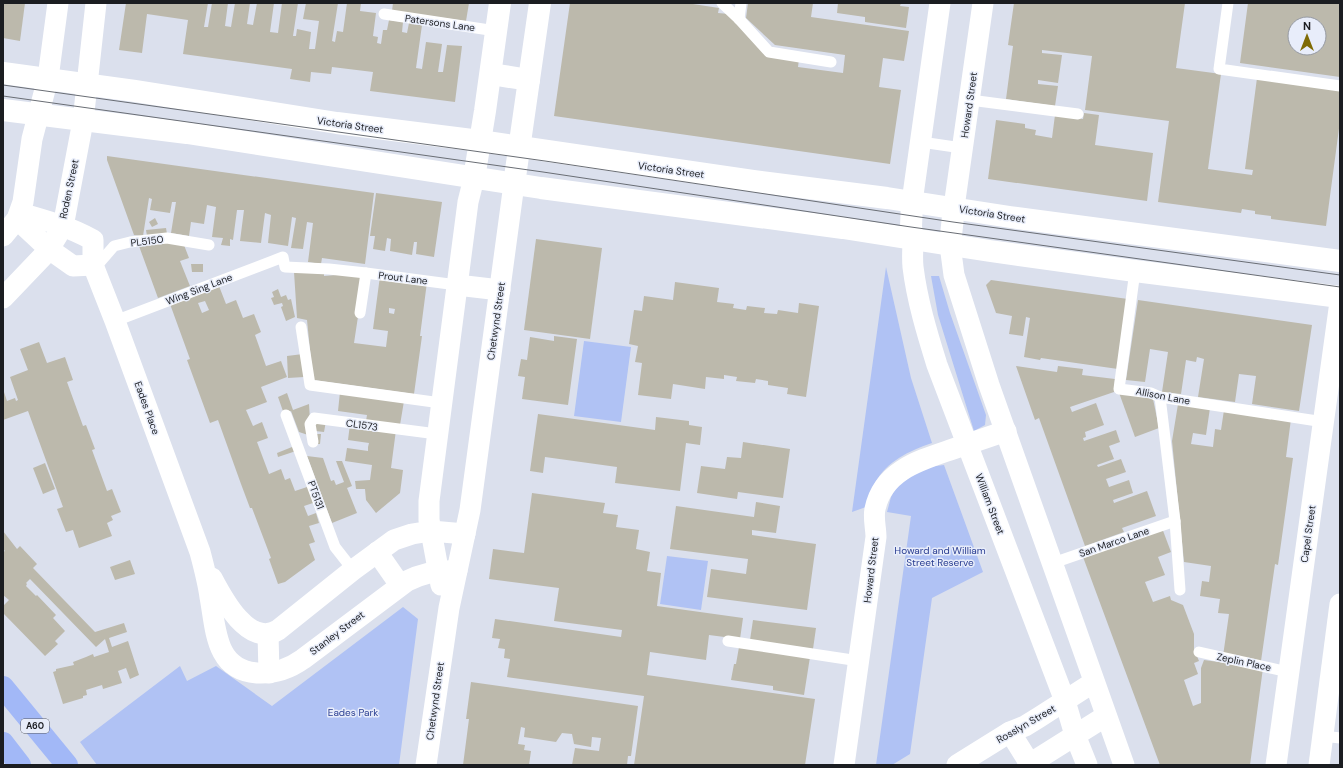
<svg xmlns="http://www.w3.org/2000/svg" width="1343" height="768" font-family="'DM Sans',sans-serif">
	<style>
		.green { fill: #b0c2f4 }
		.building { fill: #bcb9ac; fill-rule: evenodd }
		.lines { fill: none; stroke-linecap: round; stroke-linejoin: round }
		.service { stroke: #fff; stroke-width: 11 }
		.minor { stroke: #fff; stroke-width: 21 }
		.tertiary { stroke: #fff; stroke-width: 22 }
		.trunk { stroke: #a2b8f7; stroke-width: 22 }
		.tram { stroke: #696d74; stroke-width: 1 }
		.labels { text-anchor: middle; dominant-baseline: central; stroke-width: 3; stroke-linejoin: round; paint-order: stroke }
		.shield { fill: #e8edfa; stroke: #585b62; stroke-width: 1 }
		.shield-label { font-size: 9px; font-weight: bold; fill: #1b1d21 }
		.street-label { font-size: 10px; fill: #1b1d21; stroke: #e8edfa }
		.park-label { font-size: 10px; fill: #283c91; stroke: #e8edfa }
	</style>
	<rect width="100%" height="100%" fill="#dbe0ed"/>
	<g class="green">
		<path d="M886 267 911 378 932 443C909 451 887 461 875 483 871 490 869 499 866 507L852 512Z"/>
		<path d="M931 276H939L950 313 986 415 985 425 974 431 938 315Z"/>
		<path d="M584 341 631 347 621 422 574 416Z"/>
		<path d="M944 465 983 572 932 598 910 754 892 765H876L911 516 887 512 891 497 898 484 920 468Z"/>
		<path d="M667 556 708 561 701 610 660 604Z"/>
		<path d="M403 607 418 619 399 765H97L80 742 180 666 187 681 216 666 272 706Z"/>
	</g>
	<g class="building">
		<path d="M3 3H25L20 41 3 38Z"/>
		<path d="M126 3H208L204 27H208L212 3H228L225 26 231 27 235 3H250L247 24 253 25 257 3H274L270 32 278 33 282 3H298L293 36H296L297 29 311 32 309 49H315L319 21 303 19 306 3H338L332 41 335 42 337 31 343 32 347 3H361L360 11 376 13 373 36 378 37 377 43 381 44 383 30H387L389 20 403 22 402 32 407 33 409 23 422 25 416 68 422 69 426 42 442 44 438 72H443L447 45 462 46 455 102 370 91 373 72 332 67 331 74 311 72 310 82 290 79 292 69 183 54 188 20 147 14 142 53 119 50Z"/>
		<path d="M393 3H469L466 21 392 11Z"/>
		<path d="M570 3H693V4L719 8 718 13 729 14 765 54 799 59 798 67 843 73 845 55 775 45 746 18 748 3H813L811 17 909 31 904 61 883 58 879 87 901 90 890 164 554 116Z"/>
		<path d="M838 3H901L900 6 909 7 906 28 865 22V17L837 13Z"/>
		<path d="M1014 3H1185L1176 68 1221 74 1208 169 1252 175 1253 170 1245 169 1257 78 1340 90V121L1326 226 1271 219V216L1255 214V211L1242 209 1241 213 1158 202 1169 121 1085 110 1092 56 1042 50V53L1062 55 1058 83 1038 80V84L1058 86 1055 106 1006 99 1013 46 1008 45Z"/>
		<path d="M1248 3H1340V77L1240 63ZM1295 24H1319V48H1295Z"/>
		<path d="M1084 113 1099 115 1095 145 1153 153 1147 201 988 179 996 120 1025 124V128L1036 130 1035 135 1052 138 1055 115 1083 119Z"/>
		<path d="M107 156 374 193 365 264 322 258 321 264 308 262 313 223 307 222 303 249 291 248 296 218 292 217 288 246 268 243 271 215 265 213 261 243 240 241 244 210H237L233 240 230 239V246L221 245 223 238 212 237 216 207 207 205 204 224 191 222 189 236 171 233 176 202H172L170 213 150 210 152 199 149 198 143 236 134 235 107 160Z"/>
		<path d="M376 193 442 202 434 257 416 254 417 242H414L412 255 390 251 391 239 387 238 385 251 373 249 375 236H370Z"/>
		<path d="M155 218 158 224 152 227 149 222Z"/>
		<path d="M166 228 167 234 147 236 146 230Z"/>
		<path d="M536 239 602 248 590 339 524 330Z"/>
		<path d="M169 242 184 245 189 258 180 261 190 286 158 298 139 246Z"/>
		<path d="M191 264H203V272H192Z"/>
		<path d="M324 271V276L348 274 364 277 354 343 386 347 388 331 373 329 380 276 427 282 420 336H422L414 394 313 380 307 320 297 318 294 272ZM389 308 395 309 394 314 389 313Z"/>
		<path d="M991 280 1128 299 1118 369 1041 358 1040 360 1024 357 1030 318 1026 317 1023 336 1009 334 1012 316 996 313 986 285Z"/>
		<path d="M675 282 719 288 717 302 734 304 733 308 746 310 747 306 765 308 764 313 777 314 778 310 798 313 799 303 819 306 806 397 787 394 788 388 768 385V381L756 379 755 383 736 381 737 377 724 375V379L706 377 705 389 673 384 671 399 638 395 642 363 635 362 638 346 629 344 634 310 642 311 644 296 673 300Z"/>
		<path d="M219 286 226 304 236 300 243 318 254 314 261 332 255 335 266 366 281 361 287 377 261 387 267 402 246 410 253 426 262 422 268 438 257 442 269 474 281 469 285 480 290 478 295 491 310 486 316 502 304 506 308 516 316 513 319 523 309 526 315 542 309 544 315 560 285 582 278 584 269 559 271 558 252 508H250L241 484 218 420 210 423 187 360 190 359 170 304ZM205 301 209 310 202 313 198 303Z"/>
		<path d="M278 289 281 297 286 295 288 300 291 299 295 317 286 321 281 307 283 306 282 303 274 305 271 298 274 297 272 292Z"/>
		<path d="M1138 300 1312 325 1299 411 1252 404 1256 376 1239 374 1235 402 1198 397 1204 359 1197 357 1196 362 1186 360 1181 394 1162 392 1168 352 1150 349 1145 382 1126 380Z"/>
		<path d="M554 336 577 339 568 405 522 399 525 377 518 376 521 359 527 360 530 337 554 341Z"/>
		<path d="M39 342 47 363 65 357 73 380 67 382 83 426 86 425 95 449 92 450 107 491 112 489 121 512 111 516 113 520 107 523 112 536 79 548 73 530 66 532 57 509 63 507 28 411 3 420V389L7 401 15 398 16 401 18 400 10 377 28 370 20 349Z"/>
		<path d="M303 354 304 377 288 378 287 356Z"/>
		<path d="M1016 366 1057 372 1058 366 1083 369 1082 375 1115 379 1114 392 1070 407 1072 412 1096 403 1104 425 1085 432 1086 437 1083 438 1084 441 1116 430 1120 442 1109 446 1114 459 1097 465 1098 467 1121 459 1126 472 1106 479 1109 487 1129 480 1133 493 1113 500 1114 503 1147 491 1156 516 1122 528 1124 532 1085 546 1039 418 1035 420Z"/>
		<path d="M1118 390 1152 394 1159 428 1135 437Z"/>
		<path d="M340 392 404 401 400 425 366 421 367 415 338 411Z"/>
		<path d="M287 393 293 410 309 404 311 436 299 432 291 411 284 414 278 397Z"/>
		<path d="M1178 404 1210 408 1206 435 1193 433 1191 444 1213 447 1215 429 1221 430 1224 410 1291 419 1286 457 1293 458 1278 565 1275 564 1261 661 1223 656 1229 614 1218 613 1220 599 1200 596 1202 581 1209 582 1211 566 1184 562 1172 441Z"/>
		<path d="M538 414 655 430 656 417 689 421V425L702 427 700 445 686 443 680 491 615 483 617 467 545 457 543 473 530 471Z"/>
		<path d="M313 419 326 421 324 432 315 431Z"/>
		<path d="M350 424 396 430 391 468 403 470 400 493 376 513 366 500 365 489H356L355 481 370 480 372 465 345 461 347 448 368 451V447L369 443 348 440Z"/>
		<path d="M316 434H321L320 444H315Z"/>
		<path d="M743 442 790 449 783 498 738 492 737 499 697 493 701 466 725 469 727 457 741 458Z"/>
		<path d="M297 445 299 450 278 457 277 453Z"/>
		<path d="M307 456 323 458 331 481 334 480 336 485 344 482 336 461H342L352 486 347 488 357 513 332 523Z"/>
		<path d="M45 463 55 489 43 494 33 468Z"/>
		<path d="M532 493 605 503 603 513 618 515 616 527 639 530 636 549 650 552 647 571 661 573 657 606 743 618 740 639 709 635 706 660 650 652 647 675 815 699 805 765H634L644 696 507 677 510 659 504 658 505 649 498 648 500 639 492 638 495 619 621 637 622 630 554 621 559 588 489 579 493 549 524 553Z"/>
		<path d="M756 502 780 506 776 533 752 530V535L816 544 807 610 707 597 711 569 746 574 748 559 670 549 676 506 754 517Z"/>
		<path d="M1162 528 1171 552 1158 557 1165 575 1145 582 1153 602 1170 596 1171 600 1183 605 1194 634V649L1199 661 1194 663 1198 674 1184 680 1193 706 1201 703V668L1204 660 1263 668 1250 765H1160L1083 557Z"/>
		<path d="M3 531 17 549 20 546 37 564 33 568 95 632 124 623 127 632 109 638 112 647 128 641 139 675 130 679 126 668 118 671 122 683 103 689 102 685 86 690 87 695 83 696V698L63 704 53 672 56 671V669L74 665 73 662 86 657 93 654 94 657 109 652 105 639 96 647 30 579 26 583 27 584 26 586 36 596 37 595 56 615 53 618 65 631 55 641 58 644 45 656 3 613V606L9 600 3 595V552L5 551 3 549Z"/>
		<path d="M130 560 135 574 115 580 110 567Z"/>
		<path d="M753 620 816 628 813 649 750 640Z"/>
		<path d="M739 647 810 657 804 695 773 690V686L731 680 734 664H736Z"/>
		<path d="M471 682 638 706 631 756H628L627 765H572L575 748 599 751 601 738 592 737 591 747 574 744 572 734 562 733 556 742 524 737 525 728 521 727 518 744 525 745 524 750 531 751 529 765H463L469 719H466Z"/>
	</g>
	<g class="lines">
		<g class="service">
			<path d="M722 3 739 19 769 52 831 62"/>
			<path d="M1228 3 1219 69 1340 86"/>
			<path d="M384 14 496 31"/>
			<path d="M739 19 741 3"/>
			<path d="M970 100 1078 114"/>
			<path d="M921 142 962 148"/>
			<path d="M95 268 114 246 130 242 167 238 209 245"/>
			<path d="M1135 271 1119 389 1151 393 1160 397 1324 422"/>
			<path d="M360 313 366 273 457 285"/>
			<path d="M115 321 283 257 285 267 329 269 366 273"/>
			<path d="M301 327 310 385 441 403"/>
			<path d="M286 415 335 547 353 570"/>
			<path d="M313 442 310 424 314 418 437 434"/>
			<path d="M1175 521 1180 590"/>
			<path d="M1053 563 1175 521 1160 397"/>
			<path d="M728 641 859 661"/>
			<path d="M1199 652 1288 672"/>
			<path d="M1323 736 1340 738"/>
		</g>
		<g class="minor">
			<path d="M912 202 940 3"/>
			<path d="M954 207 983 3"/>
			<path d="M20 213C45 220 70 227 93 240V265L115 321 200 552C204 567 208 582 210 597 216 629 215 670 257 673 274 674 289 669 303 659L407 581C423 573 439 570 457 571"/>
			<path d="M17 219 49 249 73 266 93 265"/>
			<path d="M3 236 17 219 23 202 32 139 48 78 58 3"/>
			<path d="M913 239C913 248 912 258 913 267 917 300 927 333 937 365L1065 701 1075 735 1087 765"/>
			<path d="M950 245 954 275 989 385 1124 765"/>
			<path d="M457 285 500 290"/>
			<path d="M3 298 47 252 57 236 65 216 83 121 96 3"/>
			<path d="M377 552 400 585"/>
			<path d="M212 578C223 599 249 648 278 630L353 570 394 540 412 534 431 531 465 534"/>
			<path d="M441 585 429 520V501L468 202 474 178"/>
			<path d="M268 634 269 673"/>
			<path d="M1010 732 1030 764"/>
			<path d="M426 765 449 608 470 510 514 184"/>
			<path d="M844 765 876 537C876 528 873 518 875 509 883 470 921 460 953 449 971 443 988 437 1006 431"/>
			<path d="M957 765 1010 732 1025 726 1038 718 1094 682"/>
			<path d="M1028 765 1106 716"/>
			<path d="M1276 765 1340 302"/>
			<path d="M1319 765 1340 604"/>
		</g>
		<g class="tertiary">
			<path d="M3 73 135 91 337 123 480 141 753 181 887 198 1010 217 1340 261"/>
			<path d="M491 74 529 80"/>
			<path d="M3 110 187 133 541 188 843 228 990 251 1135 271 1340 297"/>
			<path d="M474 178 485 111 500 3"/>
			<path d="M514 184 540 3"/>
			<path d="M912 202 911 227 913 239"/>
			<path d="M950 245 954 207"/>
		</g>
		<g class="trunk">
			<path d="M3 687 67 765"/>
			<path d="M3 743 20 765"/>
		</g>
		<g class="tram">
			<path d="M3 85 545 161 953 222 1340 275"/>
			<path d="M3 96 543 172 911 227 1340 287"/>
		</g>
	</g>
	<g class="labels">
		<rect class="shield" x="21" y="719" width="28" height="14" rx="3"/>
		<g class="shield-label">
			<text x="35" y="726">A60</text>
		</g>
		<g class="street-label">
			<text transform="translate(440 23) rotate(8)">Patersons Lane</text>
			<text transform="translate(969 105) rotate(-82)">Howard Street</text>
			<text transform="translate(350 125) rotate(8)">Victoria Street</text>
			<text transform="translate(671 170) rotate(8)">Victoria Street</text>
			<text transform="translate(69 189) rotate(-78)">Roden Street</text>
			<text transform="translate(992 214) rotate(9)">Victoria Street</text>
			<text transform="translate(147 241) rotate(-7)">PL5150</text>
			<text transform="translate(403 278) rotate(7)">Prout Lane</text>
			<text transform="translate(199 289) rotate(-21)">Wing Sing Lane</text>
			<text transform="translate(496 321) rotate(-82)">Chetwynd Street</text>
			<text transform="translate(1163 396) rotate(11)">Allison Lane</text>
			<text transform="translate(147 408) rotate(70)">Eades Place</text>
			<text transform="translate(362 425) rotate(8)">CL1573</text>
			<text transform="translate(316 495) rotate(70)">PT5131</text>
			<text transform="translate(990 504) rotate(69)">William Street</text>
			<text transform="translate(1308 534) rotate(-82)">Capel Street</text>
			<text transform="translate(1114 542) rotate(-19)">San Marco Lane</text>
			<text transform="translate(871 570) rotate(-83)">Howard Street</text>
			<text transform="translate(337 633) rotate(-37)">Stanley Street</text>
			<text transform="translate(1244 662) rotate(12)">Zeplin Place</text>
			<text transform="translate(435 701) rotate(-82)">Chetwynd Street</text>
			<text transform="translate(1026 724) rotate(-30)">Rosslyn Street</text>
		</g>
		<g class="park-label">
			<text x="940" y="550">Howard and William<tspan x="940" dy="12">Street Reserve</tspan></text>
			<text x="353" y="712">Eades Park</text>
		</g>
	</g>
	<rect width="1343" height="768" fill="none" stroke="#1b1d21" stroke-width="8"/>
	<g transform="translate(1307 36)"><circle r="19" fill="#e8edfa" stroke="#969aa3"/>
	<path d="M0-3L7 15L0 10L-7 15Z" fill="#7f6b04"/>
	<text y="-6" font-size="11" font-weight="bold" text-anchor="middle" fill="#1b1d21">N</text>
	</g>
</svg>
